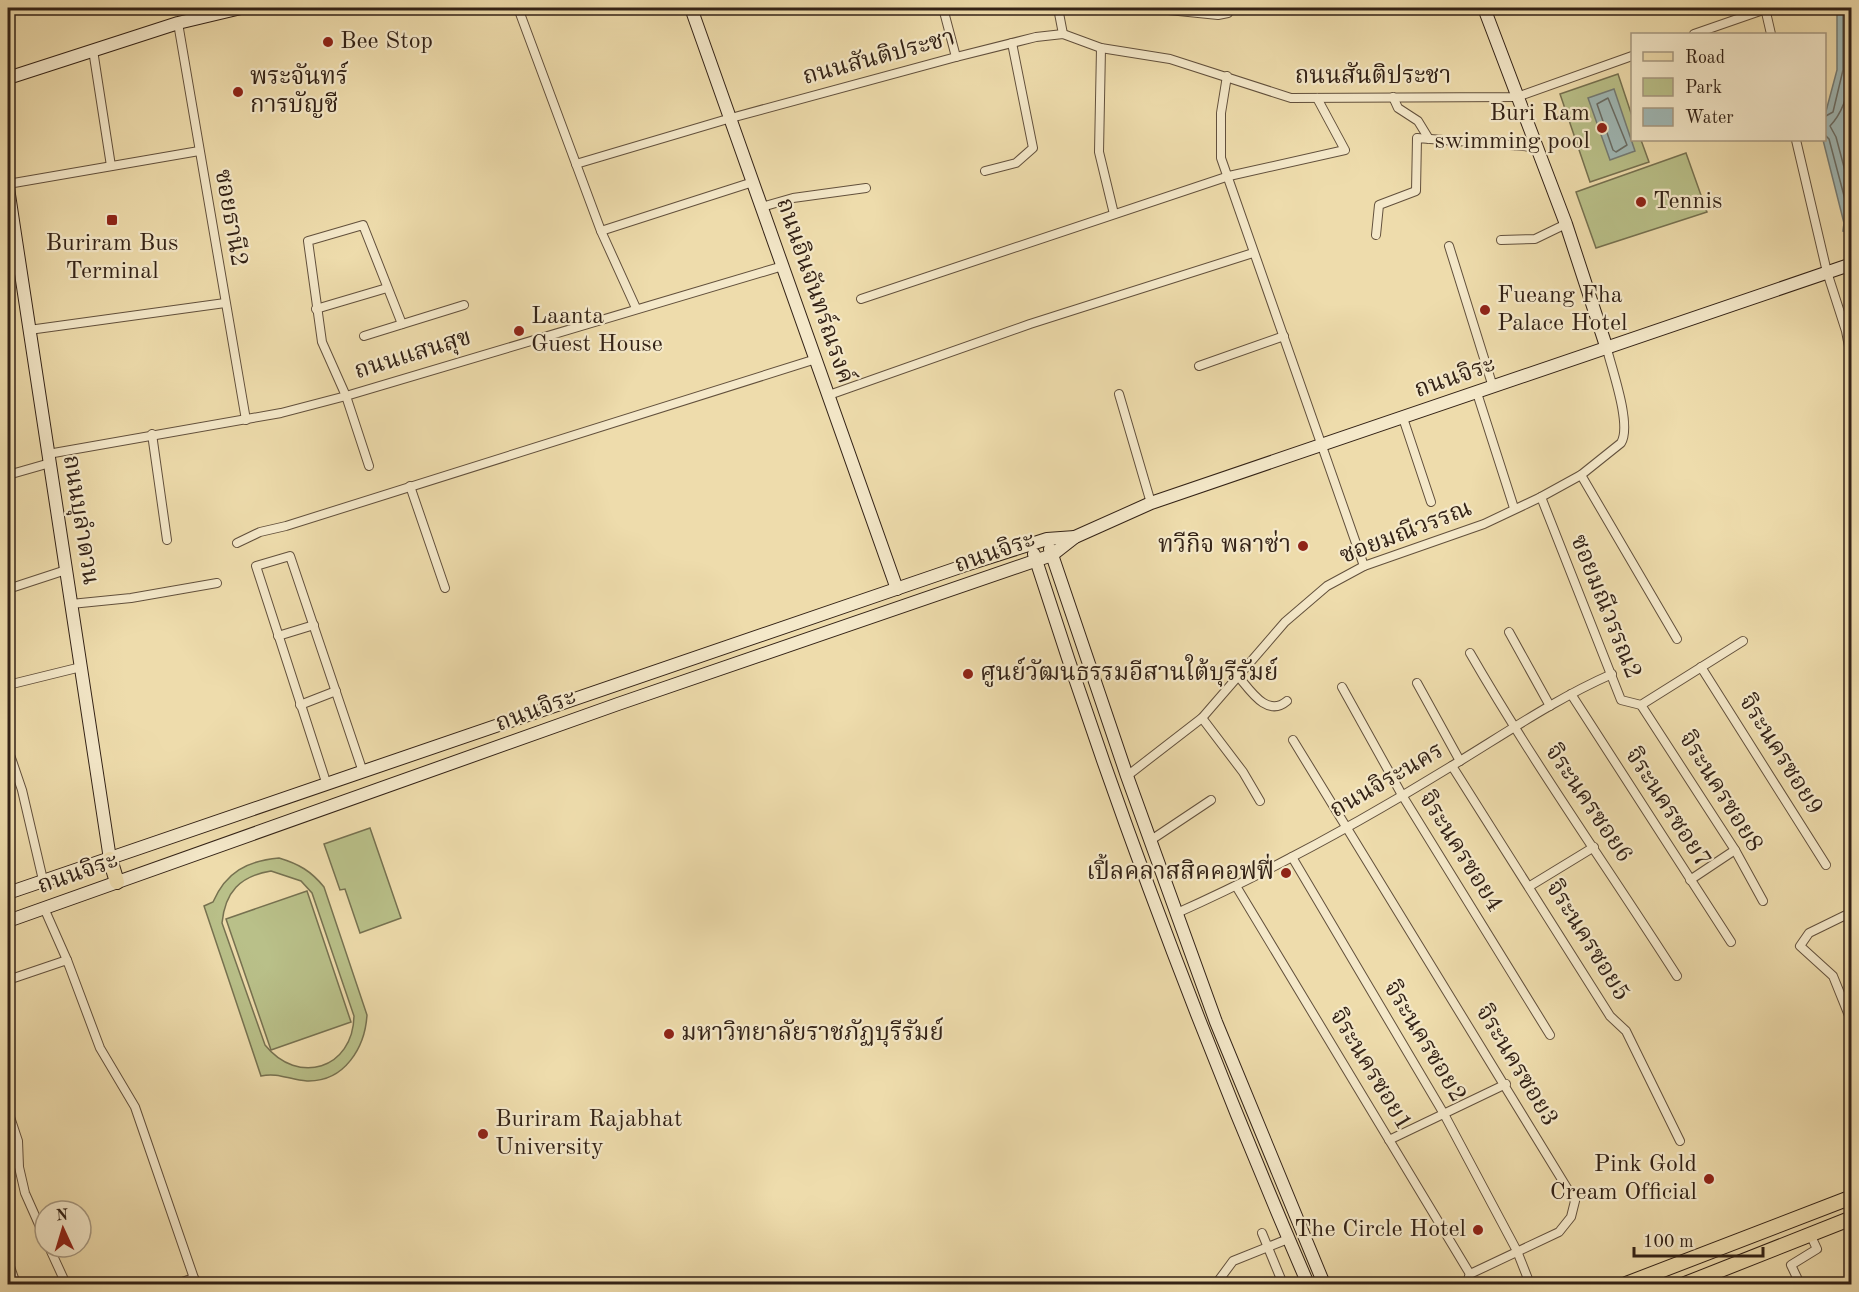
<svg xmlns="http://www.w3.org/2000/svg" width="1859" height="1292" font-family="'Old Standard TT','Noto Serif Thai',serif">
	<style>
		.green { fill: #b9c089; stroke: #767150; stroke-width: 1.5; fill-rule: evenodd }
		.water { fill: #9fb8b6; stroke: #747c76; stroke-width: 1.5 }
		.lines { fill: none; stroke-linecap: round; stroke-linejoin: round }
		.shore { stroke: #696d66; stroke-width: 1.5 }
		.street-casing { stroke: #62503c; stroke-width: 10 }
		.secondary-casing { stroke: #332216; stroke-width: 14 }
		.primary-casing { stroke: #332216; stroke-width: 16 }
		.street { stroke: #f4e8c9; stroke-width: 8 }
		.secondary { stroke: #f4e8c9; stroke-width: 12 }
		.primary { stroke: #eedcac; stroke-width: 14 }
		.poi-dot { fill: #8f2418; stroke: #f4e8c9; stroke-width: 2 }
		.labels { text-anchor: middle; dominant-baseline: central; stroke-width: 4.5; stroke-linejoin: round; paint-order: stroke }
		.poi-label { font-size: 24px; fill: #332216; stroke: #f4e8c9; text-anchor: start }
		.street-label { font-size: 24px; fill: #332216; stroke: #f4e8c9 }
	</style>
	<rect width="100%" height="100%" fill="#eedcac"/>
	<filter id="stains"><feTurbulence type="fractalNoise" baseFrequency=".00333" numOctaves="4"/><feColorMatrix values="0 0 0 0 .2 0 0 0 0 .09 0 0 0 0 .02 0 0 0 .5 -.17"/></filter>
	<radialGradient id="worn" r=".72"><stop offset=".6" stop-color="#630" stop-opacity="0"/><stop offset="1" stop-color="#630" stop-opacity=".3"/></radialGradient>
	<g class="green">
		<path d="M1618 74 1632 116V140H1641L1649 162 1590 182 1560 94Z"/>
		<path d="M1686 153 1707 212 1596 248 1576 192Z"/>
		<path d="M370 828 401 918 360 933 345 889 340 890 324 844Z"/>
		<path d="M279 858C299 864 311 871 324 887L367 1015C365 1047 345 1082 307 1081 290 1080 278 1072 261 1076L204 906 213 902C226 872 247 861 279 858ZM271 871 301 881 312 893 354 1016C353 1069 298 1086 265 1045L222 923C225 892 240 876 271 871Z"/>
		<path d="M307 891 351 1022 271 1050 226 919Z"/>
	</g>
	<g class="water">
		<path d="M1837 8H1851V232L1843 231 1844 223 1823 140 1825 115 1837 70Z"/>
		<path d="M1614 89 1635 151 1610 160 1588 98Z"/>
	</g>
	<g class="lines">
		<g class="shore">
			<path d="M1850 8C1852 45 1857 98 1830 126L1836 137 1852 197"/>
			<path d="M1608 98 1627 145 1616 152 1613 150 1597 104Z"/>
			<path d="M1824 117 1833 112 1843 70V8"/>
			<path d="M1824 134 1829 139 1852 226"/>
		</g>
		<defs>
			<g id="street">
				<path d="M518 8 601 231 636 308"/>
				<path d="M943 8 956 57"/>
				<path d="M1058 8 1063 34"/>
				<path d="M1149 8 1218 15 1228 13V8"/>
				<path d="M1765 8 1771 34"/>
				<path d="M178 23 246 420"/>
				<path d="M1694 34 1766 9"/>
				<path d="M1101 48 1099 152 1114 214"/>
				<path d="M93 50 111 166"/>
				<path d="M1227 76 1221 113V158L1364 566"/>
				<path d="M1393 97 1398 108 1418 121 1429 139"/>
				<path d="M1796 140 1827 272 1846 331 1852 362"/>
				<path d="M576 164 731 118 956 57 1036 37 1063 34 1101 48 1170 59 1291 98 1517 97 1632 56"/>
				<path d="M985 171 1016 163 1033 148 1012 43"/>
				<path d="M8 184 199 151"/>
				<path d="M762 207 793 198 866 188"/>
				<path d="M601 231 753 182"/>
				<path d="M1376 235 1379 205 1416 191 1417 138 1535 147"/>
				<path d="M1501 240 1535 239 1566 224"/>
				<path d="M1449 246 1493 387"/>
				<path d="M8 259 18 258"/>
				<path d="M861 299 1229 176 1345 150 1317 98"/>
				<path d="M316 309 387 288"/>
				<path d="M29 330 225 303"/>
				<path d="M364 336 464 305"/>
				<path d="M1199 366 1284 336"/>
				<path d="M1477 393 1514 508"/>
				<path d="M1119 394 1151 503"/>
				<path d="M829 395 1030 324 1253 253"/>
				<path d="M1403 418 1431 502"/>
				<path d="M152 434 167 540"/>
				<path d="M48 454 281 413 346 396 783 266"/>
				<path d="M369 466 346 396 322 342 308 241 363 225 402 324"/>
				<path d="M8 475 50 463"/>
				<path d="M1581 475 1677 639"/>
				<path d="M410 486 445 588"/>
				<path d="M1541 497 1621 700 1641 705 1743 641"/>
				<path d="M237 543 260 532 286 526 816 359"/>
				<path d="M8 589 66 570"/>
				<path d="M71 604 131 598 217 583"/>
				<path d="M1509 632 1550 706"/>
				<path d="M278 636 314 625"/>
				<path d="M1470 653C1534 764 1608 868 1677 976"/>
				<path d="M1701 667 1826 865"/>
				<path d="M1238 676C1250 690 1267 718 1287 701"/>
				<path d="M1417 683 1460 761"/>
				<path d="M8 685 81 667"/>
				<path d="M1342 687 1402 795 1550 1035"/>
				<path d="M1571 694 1731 942"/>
				<path d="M300 705 336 691"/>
				<path d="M1641 705 1735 850 1763 901"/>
				<path d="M1202 718 1243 772 1260 801"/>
				<path d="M1293 740 1575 1201 1571 1217 1559 1232 1470 1274 1466 1284"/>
				<path d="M8 749 22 790 43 880"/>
				<path d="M1452 766 1610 1016 1626 1031 1680 1141"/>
				<path d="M1127 776 1202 718 1285 622 1327 586 1364 566 1484 524 1541 497 1581 475 1621 443C1632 425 1612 370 1607 349"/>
				<path d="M327 785 256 566 290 556 363 772"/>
				<path d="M1151 840 1211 800"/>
				<path d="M1292 857 1444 1114 1517 1251 1530 1284"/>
				<path d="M1690 880 1735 850"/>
				<path d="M1236 886 1470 1274"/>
				<path d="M1530 886 1594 847"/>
				<path d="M44 908 67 960"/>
				<path d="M1852 912 1809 933 1800 946 1833 976 1852 1023"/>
				<path d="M1177 913C1271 871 1362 821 1450 767 1503 735 1555 699 1612 674"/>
				<path d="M8 980 67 960 100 1048 135 1107 196 1284"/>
				<path d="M8 1111 18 1141 19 1167 25 1193 45 1238"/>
				<path d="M1389 1140 1506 1084"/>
				<path d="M1262 1233 1283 1284"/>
				<path d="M49 1247 66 1284"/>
				<path d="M8 1261 16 1284"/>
				<path d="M176 1284 194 1278"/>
				<path d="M1216 1284 1233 1261 1288 1239"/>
				<path d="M1800 1284 1791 1265 1817 1249 1810 1234"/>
			</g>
			<g id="secondary">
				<path d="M691 8 897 589"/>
				<path d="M1484 8 1566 224 1607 349"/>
				<path d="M8 78 178 23 241 8"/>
				<path d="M8 188 110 859"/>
				<path d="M1050 549 1127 776 1216 1022 1324 1284"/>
				<path d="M1034 554C1113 802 1205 1046 1308 1284"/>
				<path d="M8 893 966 565 1047 539 1075 537"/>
				<path d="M8 921 618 704 1052 555 1075 537 1151 503 1852 264"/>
			</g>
			<g id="primary">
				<path d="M110 859 117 882"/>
				<path d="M1626 1284 1852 1197"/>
				<path d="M1685 1284 1852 1218"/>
			</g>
		</defs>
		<use href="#street" class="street-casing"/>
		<use href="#secondary" class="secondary-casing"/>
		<use href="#primary" class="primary-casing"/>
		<use href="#street" class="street"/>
		<use href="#secondary" class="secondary"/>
		<use href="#primary" class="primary"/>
	</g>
	<g class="poi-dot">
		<circle cx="328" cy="42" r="6"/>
		<circle cx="238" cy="92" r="6"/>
		<circle cx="1602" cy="128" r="6"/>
		<circle cx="1641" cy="202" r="6"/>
		<rect x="106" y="214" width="12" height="12" rx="3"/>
		<circle cx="1485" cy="310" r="6"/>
		<circle cx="519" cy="331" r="6"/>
		<circle cx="1303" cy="546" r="6"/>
		<circle cx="968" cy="674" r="6"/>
		<circle cx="1286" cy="873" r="6"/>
		<circle cx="669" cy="1034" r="6"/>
		<circle cx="483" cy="1134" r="6"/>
		<circle cx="1709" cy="1179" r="6"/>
		<circle cx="1478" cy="1230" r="6"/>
	</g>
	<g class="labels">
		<g class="poi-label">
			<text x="340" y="42">Bee Stop</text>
			<text x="250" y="78">พระจันทร์<tspan x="250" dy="28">การบัญชี</tspan></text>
			<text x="1590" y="114" text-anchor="end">Buri Ram<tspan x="1590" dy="28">swimming pool</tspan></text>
			<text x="1653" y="202">Tennis</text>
			<text x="112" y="244" text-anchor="middle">Buriram Bus<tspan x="112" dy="28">Terminal</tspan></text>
			<text x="1497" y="296">Fueang Fha<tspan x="1497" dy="28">Palace Hotel</tspan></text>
			<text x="531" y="317">Laanta<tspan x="531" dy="28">Guest House</tspan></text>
			<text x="1291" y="546" text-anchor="end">ทวีกิจ พลาซ่า</text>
			<text x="980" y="674">ศูนย์วัฒนธรรมอีสานใต้บุรีรัมย์</text>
			<text x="1274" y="873" text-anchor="end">เปิ้ลคลาสสิคคอฟฟี่</text>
			<text x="681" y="1034">มหาวิทยาลัยราชภัฏบุรีรัมย์</text>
			<text x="495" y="1120">Buriram Rajabhat<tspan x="495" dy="28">University</tspan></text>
			<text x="1697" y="1165" text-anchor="end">Pink Gold<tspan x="1697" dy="28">Cream Official</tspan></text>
			<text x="1466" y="1230" text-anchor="end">The Circle Hotel</text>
		</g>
		<g class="street-label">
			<text transform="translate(879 58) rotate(-15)">ถนนสันติประชา</text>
			<text x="1373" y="77">ถนนสันติประชา</text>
			<text transform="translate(230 218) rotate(80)">ซอยธานี2</text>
			<text transform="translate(814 291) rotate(71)">ถนนอินจันทร์ณรงค์</text>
			<text transform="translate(413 355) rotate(-17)">ถนนแสนสุข</text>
			<text transform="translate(1455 378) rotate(-19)">ถนนจิระ</text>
			<text transform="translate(80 520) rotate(81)">ถนนบุลำดวน</text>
			<text transform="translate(1406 533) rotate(-21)">ซอยมณีวรรณ</text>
			<text transform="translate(995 553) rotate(-19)">ถนนจิระ</text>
			<text transform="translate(1605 607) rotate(68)">ซอยมณีวรรณ2</text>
			<text transform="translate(536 711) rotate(-20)">ถนนจิระ</text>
			<text transform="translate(1780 755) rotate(58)">จิระนครซอย9</text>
			<text transform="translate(1387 781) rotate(-30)">ถนนจิระนคร</text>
			<text transform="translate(1720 792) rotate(58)">จิระนครซอย8</text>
			<text transform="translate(1588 804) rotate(56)">จิระนครซอย6</text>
			<text transform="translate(1667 808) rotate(57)">จิระนครซอย7</text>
			<text transform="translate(1460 852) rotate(58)">จิระนครซอย4</text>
			<text transform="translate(78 874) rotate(-19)">ถนนจิระ</text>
			<text transform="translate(1587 941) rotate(58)">จิระนครซอย5</text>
			<text transform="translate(1424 1042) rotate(59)">จิระนครซอย2</text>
			<text transform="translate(1516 1066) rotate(59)">จิระนครซอย3</text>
			<text transform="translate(1370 1070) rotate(59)">จิระนครซอย1</text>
		</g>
	</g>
	<rect width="1859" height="1292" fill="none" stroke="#eedcac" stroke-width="30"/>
	<rect x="9" y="9" width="1841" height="1274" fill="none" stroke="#332216" stroke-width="3"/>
	<rect x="15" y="15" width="1829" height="1262" fill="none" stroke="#332216" stroke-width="1.5"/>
	<rect x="1631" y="33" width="195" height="108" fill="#f4e8c9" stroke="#a79981" stroke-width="1.5"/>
	<rect x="1643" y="52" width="30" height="9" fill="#eedcac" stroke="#a79981" stroke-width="1.5"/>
	<text x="1685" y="63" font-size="18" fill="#332216">Road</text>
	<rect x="1643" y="78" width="30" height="18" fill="#b9c089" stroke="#a79981" stroke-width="1.5"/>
	<text x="1685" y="93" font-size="18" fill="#332216">Park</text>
	<rect x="1643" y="108" width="30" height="18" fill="#9fb8b6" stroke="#a79981" stroke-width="1.5"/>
	<text x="1685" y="123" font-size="18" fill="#332216">Water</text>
	<g transform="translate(63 1229) rotate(356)"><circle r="28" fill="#f4e8c9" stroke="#a79981" stroke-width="1.5"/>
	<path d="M0-4.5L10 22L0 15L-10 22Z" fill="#8f2418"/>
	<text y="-9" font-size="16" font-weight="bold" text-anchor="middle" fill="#332216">N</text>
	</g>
	<path d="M1634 1247v9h129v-9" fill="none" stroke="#332216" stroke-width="3"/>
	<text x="1643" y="1247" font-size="18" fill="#332216" stroke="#f4e8c9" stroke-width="4.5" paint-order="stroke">100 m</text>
	<rect width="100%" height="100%" filter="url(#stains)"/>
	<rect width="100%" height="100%" fill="url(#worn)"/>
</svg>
